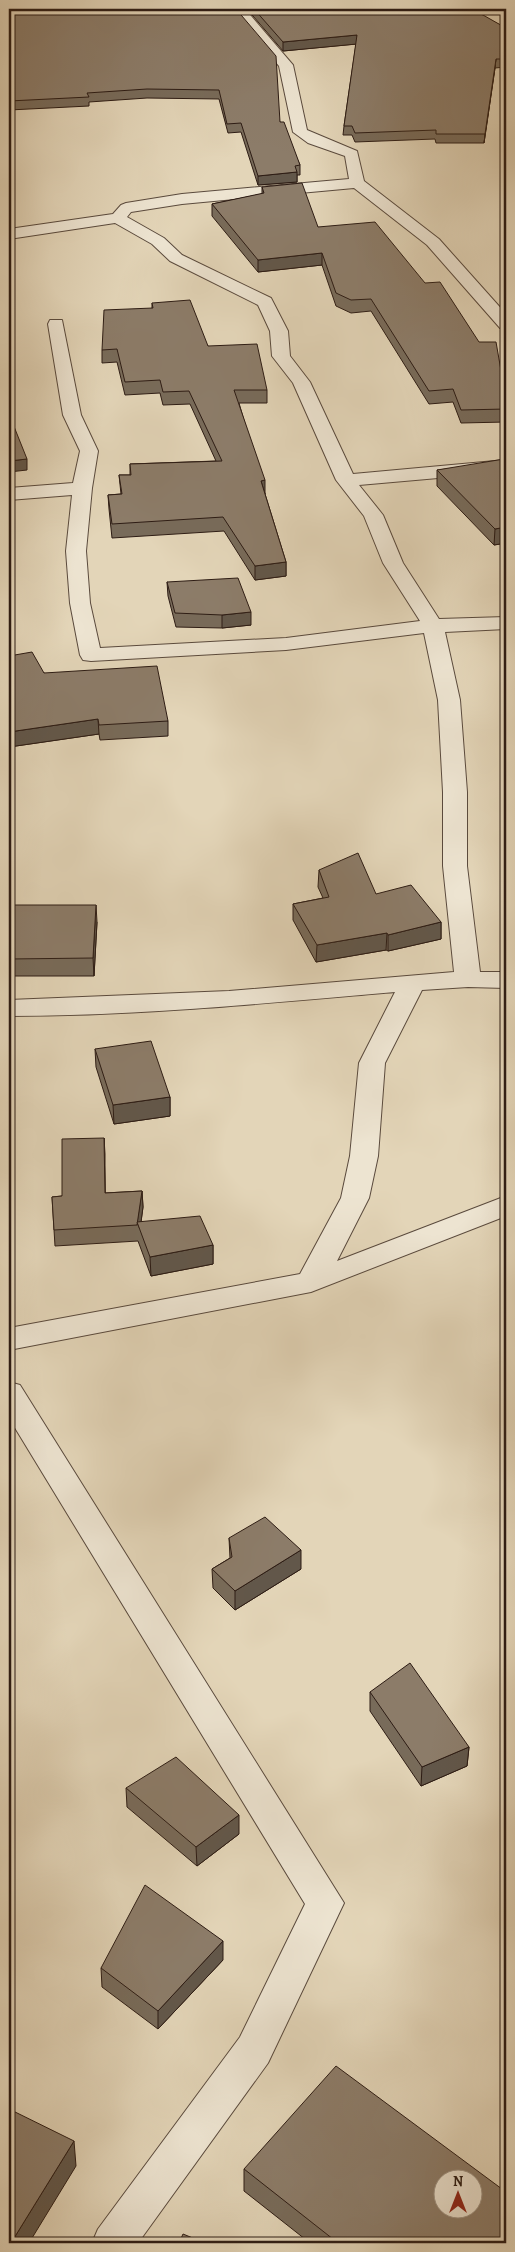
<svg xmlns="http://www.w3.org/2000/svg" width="515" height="2252" font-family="Alegreya,serif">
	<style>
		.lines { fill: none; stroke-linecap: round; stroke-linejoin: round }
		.minor-casing { stroke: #5a4a3d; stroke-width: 2 }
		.minor { fill: #ede4d1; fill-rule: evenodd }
		.wall { fill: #786b5a; stroke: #2d1c14 }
		.shaded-wall { fill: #62574a; stroke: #2d1c14 }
		.building { fill: #8c7c69; stroke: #2d1c14; fill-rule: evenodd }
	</style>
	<rect width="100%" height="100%" fill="#e3d5b8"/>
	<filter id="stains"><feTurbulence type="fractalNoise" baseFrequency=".004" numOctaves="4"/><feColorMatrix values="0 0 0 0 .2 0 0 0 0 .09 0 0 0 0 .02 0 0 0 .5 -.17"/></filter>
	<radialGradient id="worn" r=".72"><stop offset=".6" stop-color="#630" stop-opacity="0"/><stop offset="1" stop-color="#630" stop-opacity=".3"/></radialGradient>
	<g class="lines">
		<defs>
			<g id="minor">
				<path d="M232 9H245L293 65 307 130 357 151 364 181 439 239 506 314V329L500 328 427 245 354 188 182 204 131 212 127 217 164 238 182 255 271 298 288 331 290 356 310 382 353 474 506 460V472L359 485 383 515 403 563 439 619 506 617V629L445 632 460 700 467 792V866L480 972H506V988L468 987 422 990 385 1063 378 1156 369 1198 337 1261 506 1196V1216L311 1292 9 1350V1328L300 1274 341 1198 350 1156 359 1063 395 992C267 1003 138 1016 9 1016V1000L229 991 454 972 443 866V792L438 700 424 633 286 650 91 661 83 660 80 655 70 603 66 551 72 495 9 500V488L73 483 80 451 63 415 48 324 50 320H62L81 415 98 451 92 488 86 551 90 603 100 648 286 638 420 621 383 563 364 516 336 480 293 383 272 356 270 331 258 305 170 261 152 244 115 223 9 239V229L113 214 121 205 126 203 182 194 349 179 345 156 308 143 293 132 279 66Z"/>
				<path d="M9 1382 20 1385 344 1903 268 2063 138 2243H92L98 2229 240 2037 305 1904 9 1418Z"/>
			</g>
		</defs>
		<use href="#minor" class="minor-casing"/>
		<use href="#minor" class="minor"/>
	</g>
	<g class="wall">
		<path d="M9 9H236L280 122 300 165V175H297V182L258 185 241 132 228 133 219 99 147 98 89 102V106L9 110Z"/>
		<path d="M247 9H468L506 28V67L495 68 484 143H436L435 139 355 142 352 135H343L344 126 356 44 283 51Z"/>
		<path d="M262 187 318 227 506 399V422L461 423 453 402 429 404 371 311 351 313 336 306 322 265 258 272 212 216V204L262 194Z"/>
		<path d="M152 303 208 346 267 390V403H239L265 494 286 562V576L255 580 224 531 112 538 109 509 108 495 121 494 119 475H130V464L216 461 190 404 163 405 160 393 125 395 117 362 102 363V350L152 308Z"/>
		<path d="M506 463V543L494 545 437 486V470Z"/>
		<path d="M167 582 251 625 222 628 176 627 168 596Z"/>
		<path d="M9 656 44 673 168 721V736L100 740 99 734 9 747Z"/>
		<path d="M319 870 441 922V939L388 951 386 950 316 962 293 920V904L323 898 318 887Z"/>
		<path d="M9 905 97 922 94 976H9Z"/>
		<path d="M95 1049 170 1097V1116L114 1124 96 1067Z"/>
		<path d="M104 1138 105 1193 142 1191 143 1207 141 1222 213 1245V1264L151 1276 138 1241 55 1246 52 1197 62 1196Z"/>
		<path d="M505 1408H506V1430L504 1427Z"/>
		<path d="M229 1538 301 1569 235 1610 213 1588 212 1569 230 1558Z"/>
		<path d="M370 1692 469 1747 467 1766 421 1786 370 1711Z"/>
		<path d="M126 1788 239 1834 197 1866 127 1807Z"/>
		<path d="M223 1960 158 2029 102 1987 101 1968Z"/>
		<path d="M244 2169 506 2243H310L244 2191Z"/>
	</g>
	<g class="shaded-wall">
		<path d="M357 35V44L283 51V42Z"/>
		<path d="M496 59 495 68 484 143 485 134Z"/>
		<path d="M297 172V182L258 185V176Z"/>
		<path d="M322 253V265L258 272V260Z"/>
		<path d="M27 459V470L9 472V461Z"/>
		<path d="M265 480V494L261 481Z"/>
		<path d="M506 527V543L494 545 495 529Z"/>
		<path d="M286 562V576L255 580V566Z"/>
		<path d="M251 612V625L222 628V615Z"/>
		<path d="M98 719 99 734 9 747V749V732Z"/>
		<path d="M96 905 97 922 94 976 93 958Z"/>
		<path d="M441 922V939L388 951V935Z"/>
		<path d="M387 933 386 950 316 962 317 945Z"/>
		<path d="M170 1097V1116L114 1124 113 1105Z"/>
		<path d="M104 1138 105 1154V1209V1193Z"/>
		<path d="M142 1191 143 1207 140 1229 137 1223Z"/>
		<path d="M213 1245V1264L151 1276 150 1257Z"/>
		<path d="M301 1550V1569L235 1610V1591Z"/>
		<path d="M13 1671 14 1690 9 1693V1673Z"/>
		<path d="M469 1747 467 1766 421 1786 422 1767Z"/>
		<path d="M239 1815V1834L197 1866 196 1847Z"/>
		<path d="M223 1941V1960L158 2029V2011Z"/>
		<path d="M74 2141 76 2166 29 2243H11Z"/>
	</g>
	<g class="building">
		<path d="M9 9H236L276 56 280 122H284L300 165 295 166 297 172 258 176 241 123 227 124 219 90 147 89 87 93 89 97 9 101Z"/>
		<path d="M254 9H468L483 15 506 28V59H496L485 134H436V130L355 133 352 126H344L357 35 283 42Z"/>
		<path d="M302 183 318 227 375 222 425 283 440 282 479 342H496L506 399V409L461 410 453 389 429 391 371 299 351 300 336 293 322 253 258 260 212 204 264 193 262 187Z"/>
		<path d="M190 300 208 346 257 344 267 390H234L265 480 261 481 286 562 255 566 223 517 112 524 108 495 122 494 119 475H131L130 464 222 461 189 391 163 392 160 380 125 382 117 349 102 350 104 310 153 308 152 303Z"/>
		<path d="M9 414 27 459 9 461Z"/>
		<path d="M504 459 506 463V527L495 529 437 470Z"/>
		<path d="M238 578 251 612 222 615 175 613 167 582Z"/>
		<path d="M32 652 44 673 157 666 168 721 99 725 98 719 9 732V656Z"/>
		<path d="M358 853 376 894 411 885 441 922 388 935 387 933 317 945 293 904 329 897 319 870Z"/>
		<path d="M9 905H96L93 958 9 959Z"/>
		<path d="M151 1041 170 1097 113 1105 95 1049Z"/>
		<path d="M104 1138 105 1193 142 1191 137 1225 54 1230 52 1197 62 1196V1139Z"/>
		<path d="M200 1216 213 1245 150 1257 137 1222Z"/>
		<path d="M265 1517 301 1550 235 1591 212 1569 232 1557 229 1538Z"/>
		<path d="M410 1663 469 1747 422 1767 370 1692Z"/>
		<path d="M9 1667 13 1671 9 1673Z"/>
		<path d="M176 1757 239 1815 196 1847 126 1788Z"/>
		<path d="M145 1885 223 1941 158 2011 101 1968Z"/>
		<path d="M336 2066 506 2192V2243H338L244 2169ZM442 2180H472V2210H442Z"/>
		<path d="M9 2109 74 2141 11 2243H9Z"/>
		<path d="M183 2234 205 2243H179Z"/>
	</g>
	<rect width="515" height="2252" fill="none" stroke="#e3d5b8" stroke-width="30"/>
	<rect x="10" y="10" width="495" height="2232" fill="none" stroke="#2d1c14" stroke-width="2.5"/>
	<rect x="15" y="15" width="485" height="2222" fill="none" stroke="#2d1c14"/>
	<g transform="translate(458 2194)"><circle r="24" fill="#ede4d1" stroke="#a09485"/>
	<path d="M0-4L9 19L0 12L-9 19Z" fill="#8f2418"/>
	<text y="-8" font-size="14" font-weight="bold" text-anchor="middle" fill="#2d1c14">N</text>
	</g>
	<rect width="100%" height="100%" filter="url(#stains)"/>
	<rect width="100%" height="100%" fill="url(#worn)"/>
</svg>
